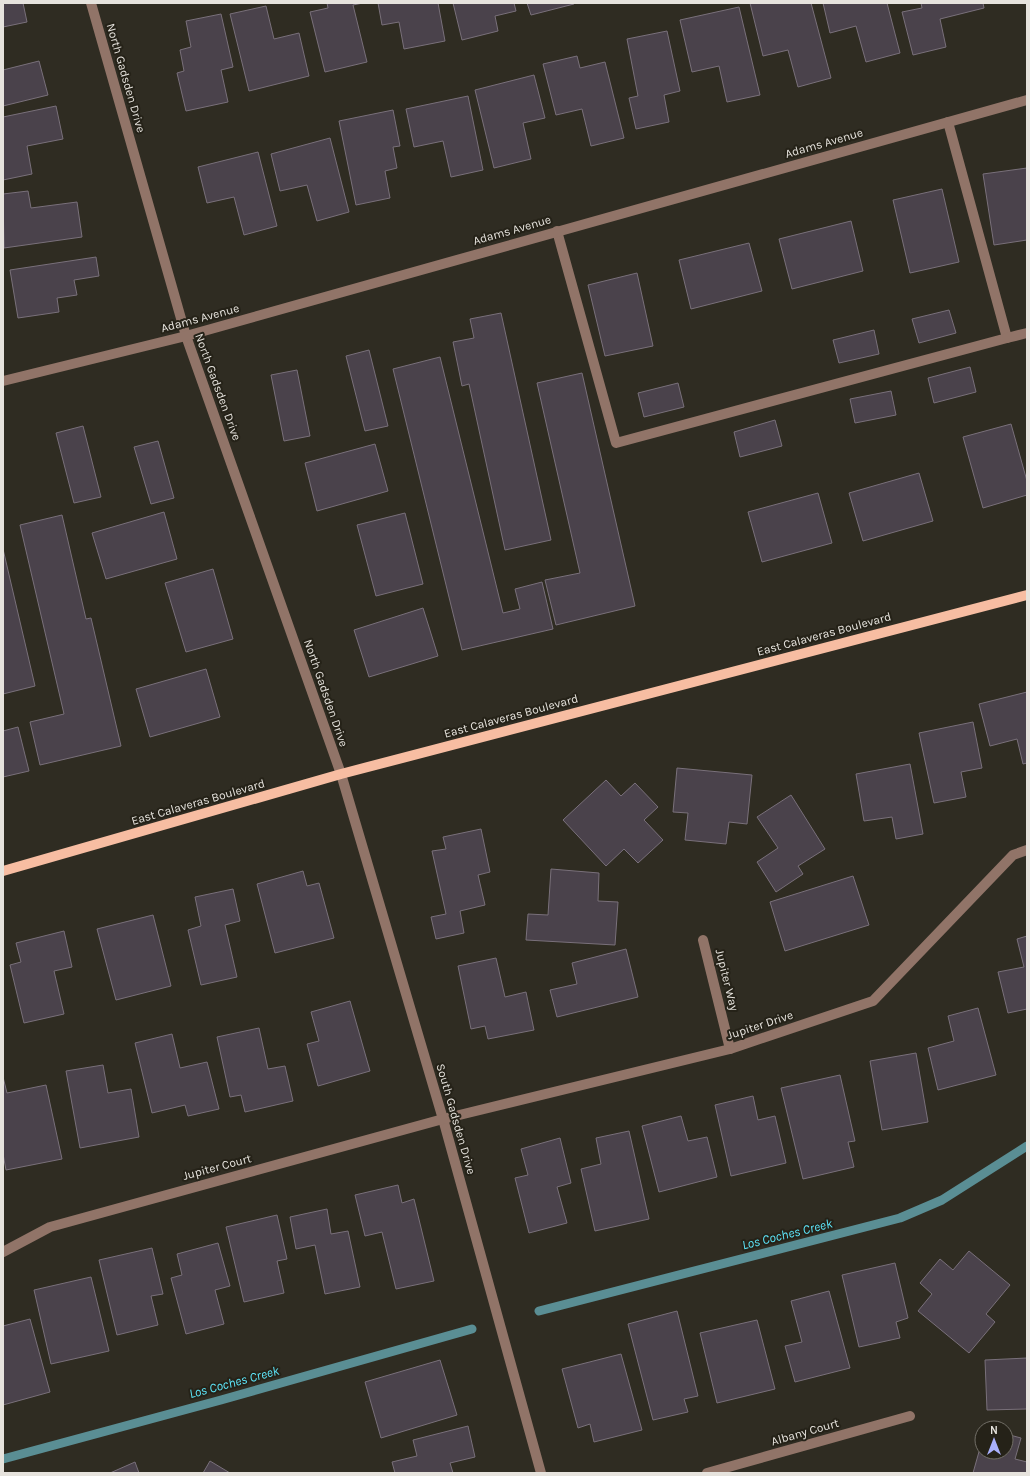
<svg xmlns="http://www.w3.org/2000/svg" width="1030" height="1476" font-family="Karla,sans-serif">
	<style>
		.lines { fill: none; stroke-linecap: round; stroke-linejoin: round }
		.stream { stroke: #5a8e94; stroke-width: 9 }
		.building { fill: #4a424b; stroke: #79707a }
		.minor { stroke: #917468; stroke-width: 10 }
		.major { stroke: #f7bda2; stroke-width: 10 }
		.labels { text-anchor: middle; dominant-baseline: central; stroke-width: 4; stroke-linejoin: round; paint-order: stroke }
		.street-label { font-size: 12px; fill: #e6e3dd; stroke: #252218 }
		.water-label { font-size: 13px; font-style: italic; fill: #5de6fa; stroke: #252218 }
	</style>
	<rect width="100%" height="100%" fill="#2f2c22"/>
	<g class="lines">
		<g class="stream">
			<path d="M539 1311 900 1218 942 1200 1027 1146"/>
			<path d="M3 1459 221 1400 472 1329"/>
		</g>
	</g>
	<g class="building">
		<path d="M3 3H23L27 22 3 27Z"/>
		<path d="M327 3H363L353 5 367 62 325 72 310 12 328 8Z"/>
		<path d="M378 3H438L445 41 404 49 399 22 382 25Z"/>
		<path d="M453 3H514L516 11 495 16 498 31 462 40Z"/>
		<path d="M527 3H574V4L531 15Z"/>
		<path d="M750 3H811L831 78 798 87 788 50 763 56Z"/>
		<path d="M823 3H887L900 53 866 62 856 26 830 33Z"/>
		<path d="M921 3H983L984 8 940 19 946 47 913 55 902 12 922 8Z"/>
		<path d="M266 6 274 39 299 33 309 76 249 91 230 14Z"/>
		<path d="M739 7 760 95 727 102 719 66 692 72 680 20Z"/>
		<path d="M221 14 233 67 221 70 228 102 186 111 177 73 184 71 180 50 191 47 186 21Z"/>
		<path d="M667 31 680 91 664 95 669 122 636 129 629 98 638 96 627 39Z"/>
		<path d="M577 56 580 68 605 62 624 138 591 146 582 109 556 115 543 64Z"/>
		<path d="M39 61 48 95 3 106V70Z"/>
		<path d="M534 75 545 118 523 123 531 159 494 168 475 90Z"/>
		<path d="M468 96 483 170 451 177 443 141 414 147 406 109Z"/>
		<path d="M56 106 63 139 27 146 32 174 3 180V117Z"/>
		<path d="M393 110 400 146 393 147 397 168 385 171 390 198 356 205 339 121Z"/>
		<path d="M330 138 349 212 317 221 307 185 280 191 271 154Z"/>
		<path d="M258 152 277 226 244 235 234 197 207 203 198 167Z"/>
		<path d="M1027 168V240L994 245 983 174Z"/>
		<path d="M942 189 959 262 910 273 893 200Z"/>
		<path d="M28 191 31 208 77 202 82 237 4 248 3 194Z"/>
		<path d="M851 221 863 271 792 289 779 239Z"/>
		<path d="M749 243 762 291 691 309 679 260Z"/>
		<path d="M96 257 99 276 74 280 77 295 57 298 59 312 18 318 10 270Z"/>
		<path d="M637 273 653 346 605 356 588 285Z"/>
		<path d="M949 310 956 333 919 343 912 319Z"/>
		<path d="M501 313 551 540 505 550 469 384 462 386 453 342 474 338 470 319Z"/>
		<path d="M874 330 879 354 839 363 833 340Z"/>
		<path d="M369 350 388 426 365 431 346 356Z"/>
		<path d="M440 357 503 613 520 609 515 589 542 582 553 629 462 650 393 369Z"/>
		<path d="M970 367 976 392 934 403 928 378Z"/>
		<path d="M297 370 310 436 284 441 271 375Z"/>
		<path d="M582 373 635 606 556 625 545 580 580 573 537 383Z"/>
		<path d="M678 383 684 407 644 417 638 393Z"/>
		<path d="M891 391 896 415 855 423 850 399Z"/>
		<path d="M775 420 782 446 740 457 734 432Z"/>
		<path d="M1011 424 1027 481V495L983 508 963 437Z"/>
		<path d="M83 426 101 497 74 503 56 433Z"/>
		<path d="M158 441 174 498 151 504 134 447Z"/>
		<path d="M375 444 388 491 317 511 305 463Z"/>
		<path d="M919 473 933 521 863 541 849 493Z"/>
		<path d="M818 493 832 543 762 562 748 512Z"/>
		<path d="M164 512 177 559 106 579 92 533Z"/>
		<path d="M405 513 423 584 376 596 357 525Z"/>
		<path d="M62 515 86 619 91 618 121 746 40 765 30 722 64 714 20 525Z"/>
		<path d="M3 549 35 686 3 694Z"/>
		<path d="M213 569 233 639 186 652 165 583Z"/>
		<path d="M423 608 438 656 369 677 354 630Z"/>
		<path d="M206 669 220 717 150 737 136 689Z"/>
		<path d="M1027 692V763L1023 764 1017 739 990 746 979 704Z"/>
		<path d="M973 722 982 768 961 772 966 797 934 803 919 733Z"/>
		<path d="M18 727 29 771 3 777V731Z"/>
		<path d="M910 764 923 834 896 839 892 817 864 821 856 774Z"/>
		<path d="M677 768 752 775 747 824 729 822 726 844 685 840 688 813 673 812Z"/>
		<path d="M606 780 621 796 635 783 658 807 644 820 663 840 638 863 624 849 606 866 563 820Z"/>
		<path d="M791 795 825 849 798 866 803 874 776 892 757 862 778 848 757 817Z"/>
		<path d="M481 829 490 872 478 875 485 905 460 911 464 933 436 939 431 917 446 914 432 851 446 849 443 837Z"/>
		<path d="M551 869 599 873 598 901 618 902 615 945 526 940 528 914 548 915Z"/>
		<path d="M303 871 307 886 319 883 334 938 275 953 257 884Z"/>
		<path d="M853 876 869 925 785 951 770 902Z"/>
		<path d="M233 889 240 921 225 925 237 977 201 985 188 930 201 926 195 897Z"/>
		<path d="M153 915 171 986 116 1000 97 929Z"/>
		<path d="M64 931 72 967 54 971 64 1014 24 1023 10 965 21 962 16 943Z"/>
		<path d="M1027 936V1009L1008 1013 998 972 1024 967 1017 939Z"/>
		<path d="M626 949 638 997 557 1017 550 990 577 984 572 963Z"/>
		<path d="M496 958 505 997 526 992 534 1030 488 1039 485 1026 471 1029 458 966Z"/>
		<path d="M350 1001 370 1071 318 1086 307 1044 319 1041 311 1012Z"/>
		<path d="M978 1008 996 1075 938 1090 928 1048 954 1041 948 1016Z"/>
		<path d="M259 1028 268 1069 285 1066 293 1101 245 1112 241 1095 230 1097 217 1037Z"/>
		<path d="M172 1034 180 1068 207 1062 219 1109 188 1116 185 1105 152 1113 135 1043Z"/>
		<path d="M916 1053 928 1122 882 1130 870 1061Z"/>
		<path d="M103 1065 108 1093 131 1089 139 1137 80 1148 66 1071Z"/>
		<path d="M840 1075 855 1141 848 1142 854 1167 803 1179 781 1088Z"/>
		<path d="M3 1077 7 1093 46 1085 62 1159 6 1170 3 1154Z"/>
		<path d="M753 1096 758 1120 775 1116 786 1163 731 1176 715 1105Z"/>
		<path d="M681 1116 688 1141 707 1137 717 1177 659 1192 642 1126Z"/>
		<path d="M629 1131 649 1219 595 1231 581 1169 601 1164 596 1138Z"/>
		<path d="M560 1138 571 1183 557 1187 567 1223 529 1233 515 1178 528 1175 521 1149Z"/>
		<path d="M398 1185 402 1203 414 1199 434 1281 396 1289 382 1232 365 1236 355 1195Z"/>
		<path d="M327 1209 331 1234 348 1231 360 1287 325 1294 315 1245 296 1249 290 1217Z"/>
		<path d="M277 1215 287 1259 277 1261 284 1293 244 1302 226 1227Z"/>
		<path d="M218 1243 230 1286 215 1290 224 1324 186 1334 171 1278 182 1275 177 1254Z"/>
		<path d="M152 1248 163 1294 151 1296 158 1325 117 1335 99 1260Z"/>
		<path d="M969 1251 1010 1285 986 1314 995 1322 969 1353 918 1311 932 1294 920 1283 940 1259 953 1270Z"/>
		<path d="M895 1263 908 1318 896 1322 900 1338 859 1347 842 1275Z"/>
		<path d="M91 1277 109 1351 51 1364 34 1290Z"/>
		<path d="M829 1291 850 1368 795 1382 785 1346 802 1342 791 1301Z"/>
		<path d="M677 1311 698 1396 684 1399 688 1412 653 1420 628 1324Z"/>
		<path d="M30 1319 50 1392 3 1405V1326Z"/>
		<path d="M757 1320 775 1389 717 1403 700 1333Z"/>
		<path d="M621 1354 642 1430 594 1442 590 1424 578 1428 562 1369Z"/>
		<path d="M1027 1358V1409L987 1410 985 1360Z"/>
		<path d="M440 1360 457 1415 381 1438 365 1382Z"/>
		<path d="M468 1426 475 1457 450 1463 453 1473H395L392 1462 417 1456 413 1440Z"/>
		<path d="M1006 1434 1021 1438 1015 1459 1027 1462V1473H973L982 1441V1452H1006Z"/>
		<path d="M210 1461 230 1473H203Z"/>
		<path d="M135 1462 139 1473H110Z"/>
	</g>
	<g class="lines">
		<g class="minor">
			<path d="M91 3 186 336 341 774 443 1119 541 1473"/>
			<path d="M557 231 616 443 1007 338 948 122"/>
			<path d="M1007 338 1027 333"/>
			<path d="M3 381 186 336 1027 100"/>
			<path d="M703 940 730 1049"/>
			<path d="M3 1252 50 1227 443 1119 730 1049 873 1001 1013 855 1027 850"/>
			<path d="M707 1473 910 1416"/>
		</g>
		<path class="major" d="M3 871 341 774 1027 595"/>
	</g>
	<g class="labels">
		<g class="street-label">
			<text transform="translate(126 78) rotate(74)">North Gadsden Drive</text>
			<text transform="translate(824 143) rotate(-16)">Adams Avenue</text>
			<text transform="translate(512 230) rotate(-16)">Adams Avenue</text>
			<text transform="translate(200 318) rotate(-15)">Adams Avenue</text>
			<text transform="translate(218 387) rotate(70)">North Gadsden Drive</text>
			<text transform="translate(824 634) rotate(-15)">East Calaveras Boulevard</text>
			<text transform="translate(326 693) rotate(71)">North Gadsden Drive</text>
			<text transform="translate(511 716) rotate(-15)">East Calaveras Boulevard</text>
			<text transform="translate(198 802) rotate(-16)">East Calaveras Boulevard</text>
			<text transform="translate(727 980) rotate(76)">Jupiter Way</text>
			<text transform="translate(760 1025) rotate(-18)">Jupiter Drive</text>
			<text transform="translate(456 1119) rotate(74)">South Gadsden Drive</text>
			<text transform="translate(217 1167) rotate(-15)">Jupiter Court</text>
			<text transform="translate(805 1432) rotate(-16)">Albany Court</text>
		</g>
		<g class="water-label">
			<text transform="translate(787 1234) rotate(-14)">Los Coches Creek</text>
			<text transform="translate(234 1382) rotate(-15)">Los Coches Creek</text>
		</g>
	</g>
	<rect width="1030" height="1476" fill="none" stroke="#e6e3dd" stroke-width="8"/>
	<g transform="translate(994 1440)"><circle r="19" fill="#252218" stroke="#726f67"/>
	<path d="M0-3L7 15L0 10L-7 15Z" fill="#a9b0fc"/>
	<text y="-6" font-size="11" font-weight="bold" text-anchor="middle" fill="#e6e3dd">N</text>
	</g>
</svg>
